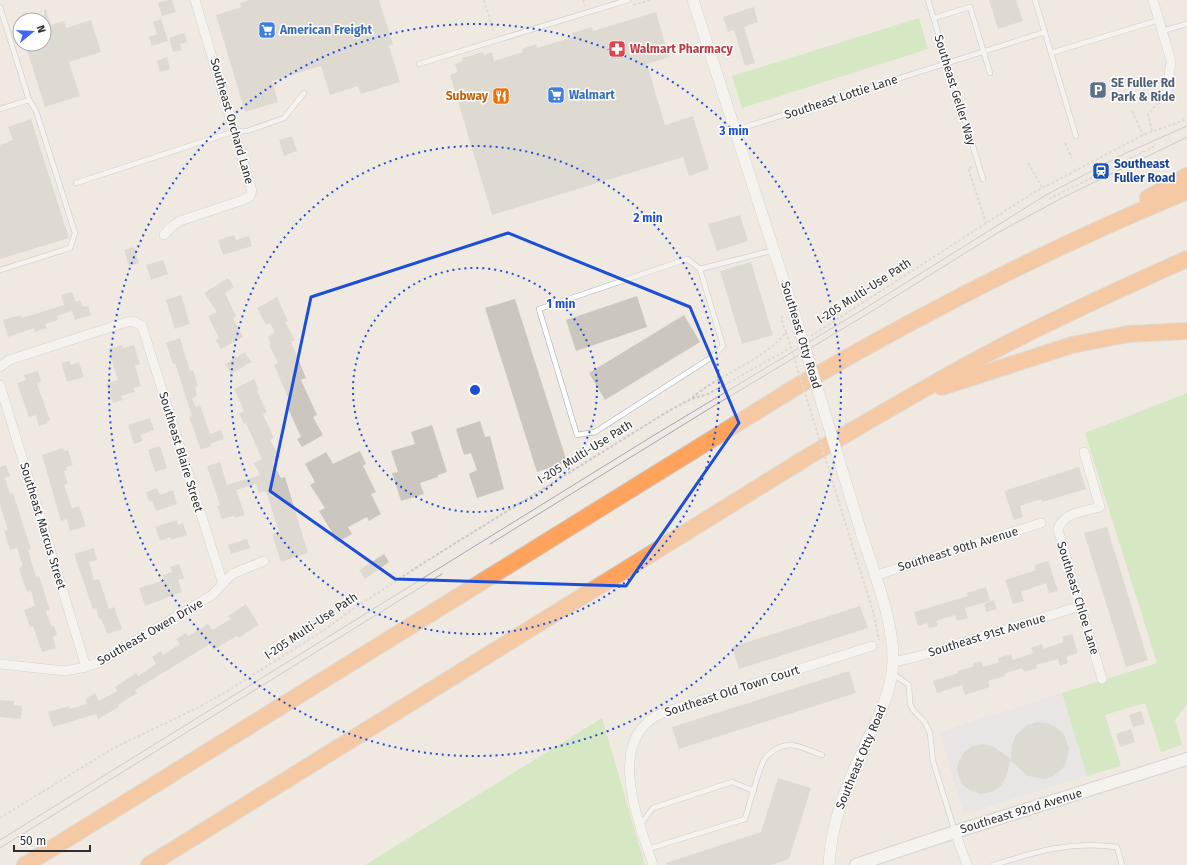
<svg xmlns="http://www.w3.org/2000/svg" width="1187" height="865" font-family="'Fira Sans',sans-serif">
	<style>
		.industrial { fill: #e3e1e8 }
		.green { fill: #b6e59e }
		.building { fill: #cbc7bf }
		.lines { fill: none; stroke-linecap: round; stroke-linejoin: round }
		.service-casing { stroke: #b4b7c1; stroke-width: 6 }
		.minor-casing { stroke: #b4b7c1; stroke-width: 10 }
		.tertiary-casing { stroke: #b4b7c1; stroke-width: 12 }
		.secondary-casing { stroke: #b4b7c1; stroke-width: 14 }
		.motorway-casing { stroke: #c9c9c9; stroke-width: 18 }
		.path { stroke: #c9c9c9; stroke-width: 2; stroke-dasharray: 3 2; stroke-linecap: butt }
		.service { stroke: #fff; stroke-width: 4.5 }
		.minor { stroke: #fff; stroke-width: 9 }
		.tertiary { stroke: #fff; stroke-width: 11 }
		.secondary { stroke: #fff; stroke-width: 12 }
		.motorway { stroke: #ffa35c; stroke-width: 16 }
		.tram { stroke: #a3a6b8; stroke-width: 1 }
		.tertiary-bridge-casing { stroke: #b4b7c1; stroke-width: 12; stroke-linecap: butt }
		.path-bridge { stroke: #c9c9c9; stroke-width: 2; stroke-dasharray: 3 2; stroke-linecap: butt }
		.tertiary-bridge { stroke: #fff; stroke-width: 11 }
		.marked { fill: none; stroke: #1d4ed8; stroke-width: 3; stroke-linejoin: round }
		.ring { fill: none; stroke: #1d4ed8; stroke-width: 2; stroke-dasharray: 2 4 }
		.labels { text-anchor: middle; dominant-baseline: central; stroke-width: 3; stroke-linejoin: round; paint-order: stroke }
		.shop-label { font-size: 12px; font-weight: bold; fill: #366cbe; stroke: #fff; text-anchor: start }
		.health-label { font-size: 12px; font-weight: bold; fill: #be3a42; stroke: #fff; text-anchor: start }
		.service-label { font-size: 12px; font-weight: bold; fill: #4e5e75; stroke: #fff; text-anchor: start }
		.street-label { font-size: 12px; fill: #2e2e2e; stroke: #fff }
		.food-label { font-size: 12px; font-weight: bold; fill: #c56008; stroke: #fff; text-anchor: end }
		.transit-label { font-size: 12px; font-weight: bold; fill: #164399; stroke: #fff; text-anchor: start }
		.centre { fill: #1d4ed8; stroke: #fff; stroke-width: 2 }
		.ring-label { font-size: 12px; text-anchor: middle; font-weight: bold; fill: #1d4ed8; stroke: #fff; stroke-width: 3; stroke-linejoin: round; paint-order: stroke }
	</style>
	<rect width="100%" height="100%" fill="#efe9e1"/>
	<path class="industrial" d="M1062 693 1087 776 964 814 939 732Z"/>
	<g class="green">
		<path d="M919 18 928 49 742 108 732 76Z"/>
		<path d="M1187 393V704L1175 720 1182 745 1161 752 1145 703 1105 715 1121 766 1087 776 1062 693 1157 663 1085 433Z"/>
		<path d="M602 718 645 865H365Z"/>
	</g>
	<g class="building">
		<path d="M168 0H172L176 12 162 16 158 3Z"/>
		<path d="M250 0H379L393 44 389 46 400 82 361 94 358 86 330 95 321 66 272 81 278 102 245 112 216 15 241 7 240 3Z"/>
		<path d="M989 0H1016L1023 21 998 29Z"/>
		<path d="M754 7 758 22 744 27 755 63 745 66 734 30 728 32 723 17Z"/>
		<path d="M46 9 51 25 64 21 66 28 91 20 101 52 69 62 80 96 45 107 25 44H44V10Z"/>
		<path d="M656 12 669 57 647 64 665 125 693 116 709 169 689 176 683 157 492 215 450 75 458 72 455 64 463 61 462 58 483 52 484 55 492 52 494 61 523 52 522 49 536 44 537 48 573 37 572 33 592 27 593 31Z"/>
		<path d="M161 19 168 41 152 46 149 37 157 34 153 22Z"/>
		<path d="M184 33 187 42 180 44 182 50 173 52 169 38Z"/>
		<path d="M167 57 170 69 160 72 157 61Z"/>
		<path d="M31 119 69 238 0 259V145L13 140 8 127Z"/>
		<path d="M292 136 297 151 284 156 279 140Z"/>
		<path d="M740 215 748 241 717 251 708 224Z"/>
		<path d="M234 235 236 240 249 236 252 246 223 255 218 240Z"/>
		<path d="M134 247 139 263 129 266 124 250Z"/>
		<path d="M163 260 168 274 151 280 146 265Z"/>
		<path d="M751 262 773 335 742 344 720 271Z"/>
		<path d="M228 278 234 287 225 293 236 316 233 318 243 337 221 349 216 340 219 338 208 316 217 312 204 293Z"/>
		<path d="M72 292 76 302 80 300 83 307 88 306 91 315 75 320 72 311 57 316 58 320 45 324 47 328 35 332 34 328 8 337 3 320 21 315 22 318 64 305 61 295Z"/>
		<path d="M181 295 190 324 175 329 166 300Z"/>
		<path d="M637 296 647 327 576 351 566 320Z"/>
		<path d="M277 297 288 321 285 322 295 340 291 342 306 378 301 380 317 415 313 417 323 435 302 447 297 439 301 437 286 404 290 402 274 365 278 363 269 345 271 344 268 337 275 333 270 323 266 325 257 308Z"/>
		<path d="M515 299 567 462 537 472 485 308Z"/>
		<path d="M684 315 700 342 605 400 589 373Z"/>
		<path d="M180 338 190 371 193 370 198 386 195 387 197 395 192 399 196 407 200 405 210 434 221 430 224 439 210 444 211 446 201 450 189 417 192 416 175 363 173 364 166 343Z"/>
		<path d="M122 345 123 348 134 345 140 364 135 366 141 386 134 388 135 392 121 396 123 400 113 403 106 384 118 380 108 349Z"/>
		<path d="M245 352 251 362 231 374 225 364Z"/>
		<path d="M69 361 71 365 79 362 84 377 67 382 61 363Z"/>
		<path d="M38 371 41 382 37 384 50 420 47 421 48 423 39 426 36 415 29 417 17 383 26 380 24 375Z"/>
		<path d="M254 379 259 390 257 391 267 412 263 414 274 438 270 440 280 457 272 462 281 478 285 477 308 553 281 562 272 534 279 532 266 491 259 493 256 484 236 490 245 515 235 518 234 516 222 519 217 506 220 505 207 466 220 462 227 485 260 475 254 463 262 459 246 423 244 424 239 414 244 411 234 389Z"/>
		<path d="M150 418 154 430 140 435 143 441 134 444 128 425Z"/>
		<path d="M480 421 485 437 490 436 504 489 477 498 469 474 477 470 471 453 464 455 456 429Z"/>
		<path d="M432 425 447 472 438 475V477L420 483 424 494 401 501 392 473 398 472 391 451 415 444 411 432Z"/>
		<path d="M160 446 167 468 155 472 148 450Z"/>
		<path d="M63 448 64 451 68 450 73 465 66 467 67 470 64 471 68 484 64 485 72 508 79 506 86 526 70 531 67 519 61 521 42 455Z"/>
		<path d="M360 451 366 464 363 466 376 492 371 494 381 514 369 521 367 517 348 527 352 534 336 543 331 533 332 532 319 511 325 508 310 485 315 482 305 464 326 452 333 464Z"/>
		<path d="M6 465 10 476 5 478 10 494 13 493 31 549 28 550 36 577 39 576 43 588 50 610 46 611 51 626H54L57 635 53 637 56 648 42 652 33 626 30 627 24 610 35 606 31 591 27 592 19 568 22 567V564L17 548 10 550 4 531 8 530 0 505V467Z"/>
		<path d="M1079 467 1086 489 1042 502 1041 499 1020 506 1023 517 1014 520 1004 491Z"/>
		<path d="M157 488 160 495 173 490 177 504 156 511 152 501 149 502 146 492Z"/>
		<path d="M177 520 178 525 183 523 187 535 171 540 170 537 160 541 155 527Z"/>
		<path d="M1107 527 1148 660 1126 667 1084 533Z"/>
		<path d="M247 539 250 548 231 554 228 545Z"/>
		<path d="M94 548 97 560 89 562 94 580 99 579 109 609 114 607 122 629 107 634 101 618 99 619 96 608 93 609 74 554Z"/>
		<path d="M384 554 389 562 365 579 359 570Z"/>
		<path d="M1048 561 1058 591 1049 593 1046 583 1021 592 1024 601 1013 604 1005 580 1036 570 1034 565Z"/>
		<path d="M179 564 184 578 178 580 182 592 145 606 139 588 164 580 163 575 172 572 170 567Z"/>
		<path d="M986 587 990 601 965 608 968 618 957 621 955 615 936 621 938 626 929 628 927 623 918 626 914 612 968 596 967 593Z"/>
		<path d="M994 600 997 609 986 612 984 604Z"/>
		<path d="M246 604 259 625 238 638 237 636 213 650 210 644 135 690 137 693 118 705 119 707 98 719 96 714 53 727 48 712 69 706 70 709 87 704 85 699 95 693 99 701 117 691 115 687 136 673 138 676 156 664 152 657 161 651 163 655 180 644 176 639 186 633 188 636 208 624 212 630 231 619 228 616Z"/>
		<path d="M860 606 868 628 739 669 732 647Z"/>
		<path d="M1072 634 1078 653 1066 657 1068 663 1060 666 1058 659 1036 665 1037 668 1024 672 1022 668 1004 674 1005 676 988 681 990 687 965 695 962 685 937 693 933 681 958 673V671L974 666 973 663 981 661 983 667 999 662 998 658 1011 654 1013 660 1033 653 1031 648 1042 644 1043 649 1063 642 1062 637Z"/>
		<path d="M849 671 856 693 679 749 672 727Z"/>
		<path d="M0 700 14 701V705L22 706 21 719 0 717Z"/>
		<path d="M1141 711 1145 724 1133 727 1129 715Z"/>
		<path d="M1037 722 1047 723 1056 727 1064 734 1069 748 1067 760 1063 768 1053 776 1045 779 1028 776 1011 761 1012 745 1016 735 1027 725Z"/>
		<path d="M1131 729 1135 742 1120 747 1116 734Z"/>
		<path d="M983 744 994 747 1011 759 1006 777 1001 786 992 792 981 794 971 791 963 785 958 775 957 768 959 761 964 752 973 746Z"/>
		<path d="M778 778 811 788 789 859 771 865H667L666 863 761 832Z"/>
	</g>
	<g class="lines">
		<defs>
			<g id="service">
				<path d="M928 0 983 179"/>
				<path d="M1035 0 1076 136"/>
				<path d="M0 7 29 100 0 109"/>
				<path d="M934 18 970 7 990 73"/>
				<path d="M1162 31 1187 24"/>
				<path d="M1051 53 1159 20"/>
				<path d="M419 64 628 0"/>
				<path d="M736 130 1045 32"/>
				<path d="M76 183 235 131H247L284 118 304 93"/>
				<path d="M700 269 723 346 712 357 595 432 577 435 539 309 687 259 700 269 774 250"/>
				<path d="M0 270 70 248 75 233 36 111 29 100"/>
				<path d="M893 674 909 685 910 704 914 711 924 721 930 733 933 761 955 832"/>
				<path d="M640 825 653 808 732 782 754 791"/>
				<path d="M648 849 745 819C750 803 757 774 764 760 769 752 781 745 790 745 800 745 812 752 822 755"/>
				<path d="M994 865C1037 851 1071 841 1117 847L1122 865"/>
			</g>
			<g id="minor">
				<path d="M1153 0 1171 61 1167 92"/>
				<path d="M164 235 171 227 180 221 243 200 250 196 252 191 195 0"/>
				<path d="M0 367 9 360 127 322 133 321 142 326 223 584"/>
				<path d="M0 385 86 667"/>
				<path d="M1084 452 1100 507C1086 511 1061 513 1058 530L1102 679"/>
				<path d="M874 576 1041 523"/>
				<path d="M893 662 916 657 1080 606"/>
				<path d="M0 664 65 671 86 667 100 662 212 595 232 574 264 561"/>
				<path d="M955 832 967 865"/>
				<path d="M653 865C638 820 603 736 665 712L872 646"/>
			</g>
			<g id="tertiary">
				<path d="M693 0 798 325"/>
				<path d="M829 865C831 824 845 789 862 752 875 723 892 694 893 661 894 621 873 570 861 532"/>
			</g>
			<path id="secondary" d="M856 865 955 832 1187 759"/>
			<g id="motorway">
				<path d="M1148 198 1187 176"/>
				<path d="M942 387 1072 345 1128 334 1187 331"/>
				<path d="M25 865 796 387C922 313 1052 247 1187 191"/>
				<path d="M149 865 809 456C870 420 932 383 995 350 1058 317 1122 288 1187 259"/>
			</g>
		</defs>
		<use href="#service" class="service-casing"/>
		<use href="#minor" class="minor-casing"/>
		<use href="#tertiary" class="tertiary-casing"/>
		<use href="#secondary" class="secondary-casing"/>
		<use href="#motorway" class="motorway-casing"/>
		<g class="path">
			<path d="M484 0 494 33"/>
			<path d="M583 0 585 6"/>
			<path d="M633 5 651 0"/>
			<path d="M1132 111 1143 135"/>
			<path d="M1152 131 1148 114 1161 99"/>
			<path d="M1065 143 1072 158"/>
			<path d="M1028 163 1042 187"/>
			<path d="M972 167 968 168 986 223"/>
			<path d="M1049 199 1155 146"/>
			<path d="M811 336 1033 193 1143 135 1187 119"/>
			<path d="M692 398C720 373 763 362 786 332L781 319 783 315"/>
			<path d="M850 538 873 611 879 640"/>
			<path d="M0 818 112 749 199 707 224 693 323 631 353 609 425 562 667 412 691 399 708 394 794 346"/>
		</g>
		<use href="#service" class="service"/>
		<use href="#minor" class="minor"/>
		<use href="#tertiary" class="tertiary"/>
		<use href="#secondary" class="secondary"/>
		<use href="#motorway" class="motorway"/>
		<g class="tram">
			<path d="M490 544 717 404 869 313 999 232 1064 197 1187 137"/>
			<path d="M0 840 651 437 867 307 1046 195 1126 153 1187 126"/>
			<path d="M0 848 442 574"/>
		</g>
		<defs>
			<path id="tertiary-bridge" d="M798 325 861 532"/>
		</defs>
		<use href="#tertiary-bridge" class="tertiary-bridge-casing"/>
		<path class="path-bridge" d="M786 332 850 538"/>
		<use href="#tertiary-bridge" class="tertiary-bridge"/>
	</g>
	<path d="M0 0H1187V865H0ZM508 233 690 307 739 423 626 586 395 579 270 491 311 297Z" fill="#efe9e1" fill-opacity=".55" fill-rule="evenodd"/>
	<path class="marked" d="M508 233 690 307 739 423 626 586 395 579 270 491 311 297Z"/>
	<g class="ring">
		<circle cx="475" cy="390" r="122"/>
		<circle cx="475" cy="390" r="244"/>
		<circle cx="475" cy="390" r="366"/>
	</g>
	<defs>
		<symbol id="supermarket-square" viewBox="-11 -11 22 22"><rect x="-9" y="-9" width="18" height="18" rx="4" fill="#3f7fe0" stroke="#fff"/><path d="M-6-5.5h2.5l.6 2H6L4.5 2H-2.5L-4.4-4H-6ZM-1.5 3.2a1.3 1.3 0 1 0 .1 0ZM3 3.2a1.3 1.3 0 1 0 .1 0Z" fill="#fff"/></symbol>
		<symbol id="pharmacy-square" viewBox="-11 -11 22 22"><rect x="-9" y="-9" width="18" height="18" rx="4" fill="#e0444e" stroke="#fff"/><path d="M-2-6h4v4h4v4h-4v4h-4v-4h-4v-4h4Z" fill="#fff"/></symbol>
		<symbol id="parking-square" viewBox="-11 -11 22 22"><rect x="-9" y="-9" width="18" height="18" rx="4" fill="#5c6f8a" stroke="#fff"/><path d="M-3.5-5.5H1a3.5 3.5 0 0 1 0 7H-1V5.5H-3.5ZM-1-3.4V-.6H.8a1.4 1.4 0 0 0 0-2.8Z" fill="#fff"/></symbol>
		<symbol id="restaurant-square" viewBox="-11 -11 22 22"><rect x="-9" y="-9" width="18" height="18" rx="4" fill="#e8710a" stroke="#fff"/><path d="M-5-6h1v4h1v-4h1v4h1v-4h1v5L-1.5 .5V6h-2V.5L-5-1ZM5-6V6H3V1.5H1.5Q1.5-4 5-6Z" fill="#fff"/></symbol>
		<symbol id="station-square" viewBox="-11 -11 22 22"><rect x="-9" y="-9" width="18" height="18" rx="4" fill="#1a4fb4" stroke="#fff"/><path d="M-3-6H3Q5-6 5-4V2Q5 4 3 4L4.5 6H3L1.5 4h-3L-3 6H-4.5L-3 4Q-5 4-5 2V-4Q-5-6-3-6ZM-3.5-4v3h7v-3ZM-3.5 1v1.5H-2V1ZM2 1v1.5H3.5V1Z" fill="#fff"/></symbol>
	</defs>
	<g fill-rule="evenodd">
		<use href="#supermarket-square" x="257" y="20" width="20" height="20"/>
		<use href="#pharmacy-square" x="607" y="39" width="20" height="20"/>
		<use href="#parking-square" x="1088" y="80" width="20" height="20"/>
		<use href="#supermarket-square" x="546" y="85" width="20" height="20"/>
		<use href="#restaurant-square" x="491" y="86" width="20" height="20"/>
		<use href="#station-square" x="1091" y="161" width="20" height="20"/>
	</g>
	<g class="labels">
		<g class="shop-label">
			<text x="280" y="30">American Freight</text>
			<text x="569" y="95">Walmart</text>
		</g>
		<g class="health-label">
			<text x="630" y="49">Walmart Pharmacy</text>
		</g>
		<g class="service-label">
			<text x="1111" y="83">SE Fuller Rd<tspan x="1111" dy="14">Park &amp; Ride</tspan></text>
		</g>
		<g class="street-label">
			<text transform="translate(955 90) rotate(73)">Southeast Geller Way</text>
			<text transform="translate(841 97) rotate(-18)">Southeast Lottie Lane</text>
			<text transform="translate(232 121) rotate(74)">Southeast Orchard Lane</text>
			<text transform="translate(864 291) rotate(-33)">I-205 Multi-Use Path</text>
			<text transform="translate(801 335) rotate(73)">Southeast Otty Road</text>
			<text transform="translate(181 452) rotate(73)">Southeast Blaire Street</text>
			<text transform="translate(585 452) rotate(-32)">I-205 Multi-Use Path</text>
			<text transform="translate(43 526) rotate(73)">Southeast Marcus Street</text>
			<text transform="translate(958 549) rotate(-17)">Southeast 90th Avenue</text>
			<text transform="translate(1078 598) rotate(73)">Southeast Chloe Lane</text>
			<text transform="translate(311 626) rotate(-34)">I-205 Multi-Use Path</text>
			<text transform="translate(150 632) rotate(-30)">Southeast Owen Drive</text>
			<text transform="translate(987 635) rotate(-17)">Southeast 91st Avenue</text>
			<text transform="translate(732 691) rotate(-18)">Southeast Old Town Court</text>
			<text transform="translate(861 757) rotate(-67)">Southeast Otty Road</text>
			<text transform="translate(1021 811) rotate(-17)">Southeast 92nd Avenue</text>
		</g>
		<g class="food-label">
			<text x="488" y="96">Subway</text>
		</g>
		<g class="transit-label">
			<text x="1114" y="164">Southeast<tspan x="1114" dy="14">Fuller Road</tspan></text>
		</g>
	</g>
	<circle cx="475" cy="390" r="6" class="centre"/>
	<g class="ring-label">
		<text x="734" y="135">3 min</text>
		<text x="648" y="222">2 min</text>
		<text x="561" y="308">1 min</text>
	</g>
	<g transform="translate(32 32) rotate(72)"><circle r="19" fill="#ffffff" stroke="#ababab"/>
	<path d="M0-3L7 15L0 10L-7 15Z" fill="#4264fb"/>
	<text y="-6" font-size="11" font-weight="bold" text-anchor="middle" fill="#2e2e2e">N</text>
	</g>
	<path d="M14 845v6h76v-6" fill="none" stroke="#2e2e2e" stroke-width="2"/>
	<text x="20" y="845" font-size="12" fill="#2e2e2e" stroke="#ffffff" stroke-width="3" paint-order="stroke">50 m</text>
</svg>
